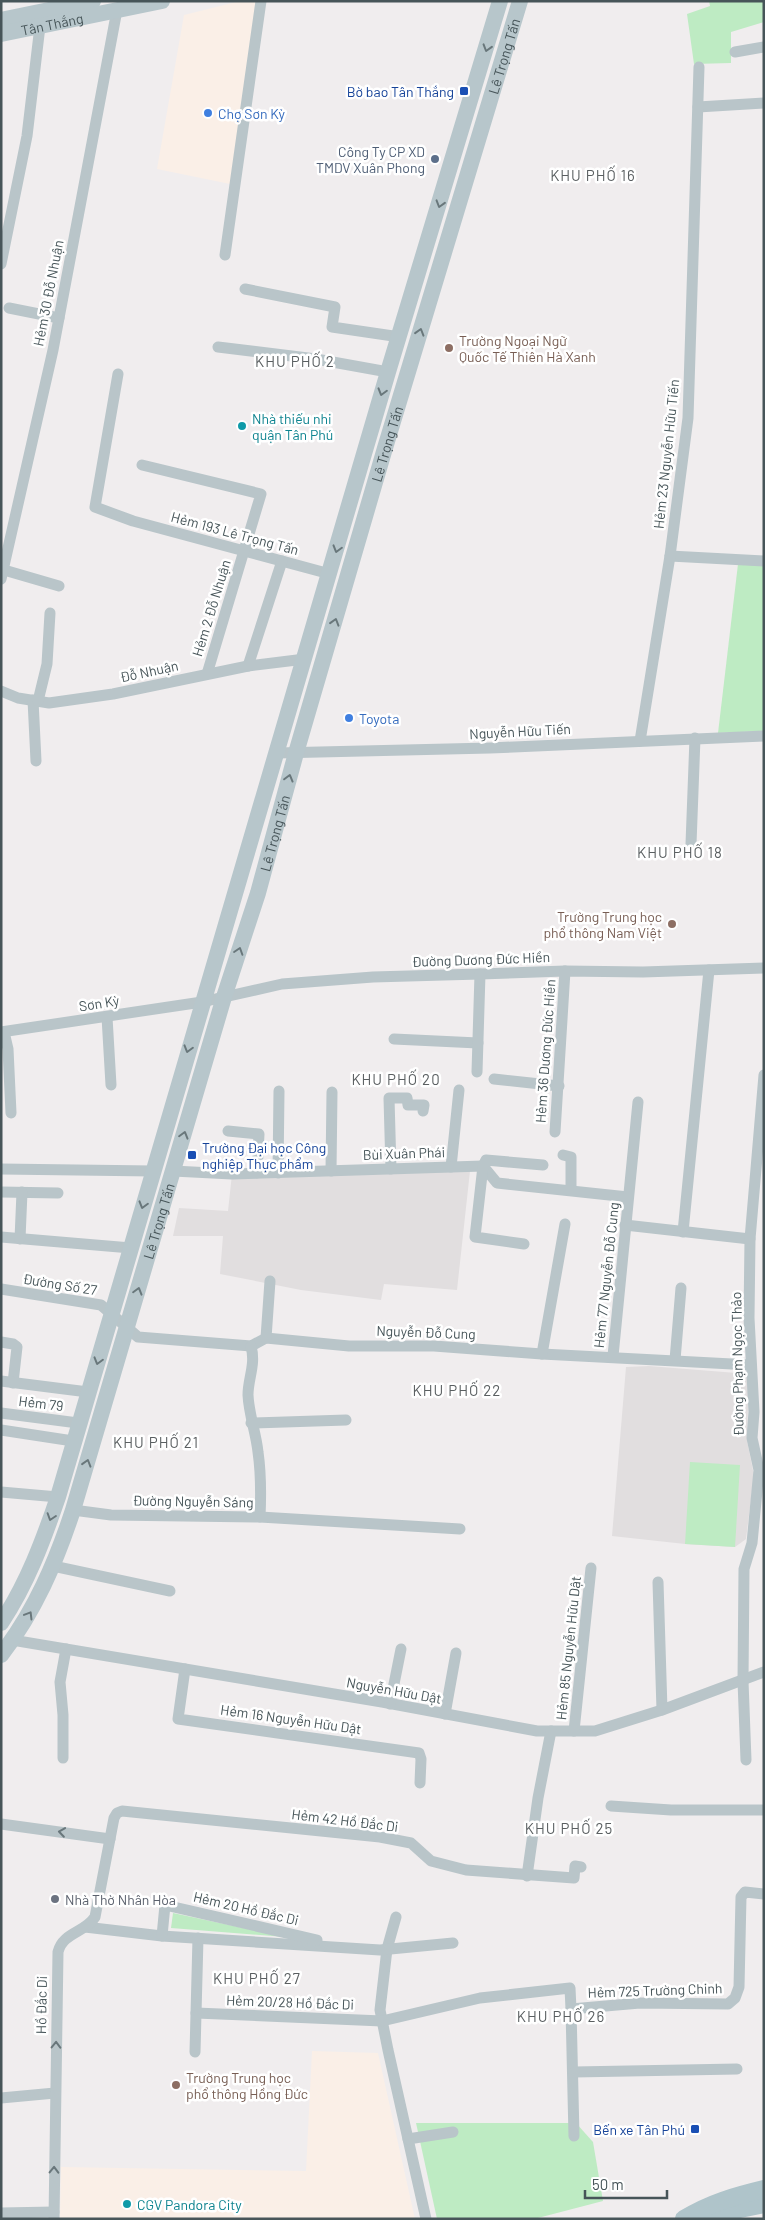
<svg xmlns="http://www.w3.org/2000/svg" width="765" height="2220" font-family="Barlow,sans-serif">
	<style>
		.commercial { fill: #faefe7 }
		.education { fill: #e1dedf }
		.green { fill: #beebc3 }
		.lines { fill: none; stroke-linecap: round; stroke-linejoin: round }
		.street { stroke: #b9c5c9; stroke-width: 11 }
		.secondary { stroke: #b7c6cb; stroke-width: 16 }
		.primary { stroke: #afc4ca; stroke-width: 18 }
		.oneway { stroke: #69777b }
		.transit-dot { fill: #1a4fb4; stroke: #fff; stroke-width: 2 }
		.shop-dot { fill: #3f7fe0; stroke: #fff; stroke-width: 2 }
		.service-dot { fill: #5c6f8a; stroke: #fff; stroke-width: 2 }
		.education-dot { fill: #8d6e63; stroke: #fff; stroke-width: 2 }
		.culture-dot { fill: #0f9aa8; stroke: #fff; stroke-width: 2 }
		.worship-dot { fill: #6b7280; stroke: #fff; stroke-width: 2 }
		.labels { text-anchor: middle; dominant-baseline: central; stroke-width: 5; stroke-linejoin: round; paint-order: stroke }
		.street-label { font-size: 14px; fill: #475559; stroke: #fff }
		.transit-label { font-size: 14px; fill: #164399; stroke: #fff; text-anchor: end }
		.shop-label { font-size: 14px; fill: #366cbe; stroke: #fff; text-anchor: start }
		.service-label { font-size: 14px; fill: #4e5e75; stroke: #fff; text-anchor: end }
		.education-label { font-size: 14px; fill: #785e54; stroke: #fff; text-anchor: start }
		.culture-label { font-size: 14px; fill: #0d838f; stroke: #fff; text-anchor: start }
		.worship-label { font-size: 14px; fill: #5b616d; stroke: #fff; text-anchor: start }
		.neighbourhood-label { font-size: 15px; letter-spacing: 1px; fill: #5a5f61; stroke: #fff }
	</style>
	<rect width="100%" height="100%" fill="#f0edee"/>
	<g class="commercial">
		<path d="M240 1H265L235 185 157 169 184 15Z"/>
		<path d="M312 2051 378 2053 415 2219H60L61 2167 306 2171Z"/>
	</g>
	<g class="education">
		<path d="M470 1171 457 1290 384 1284 381 1300 301 1290 220 1274 223 1236H173L179 1208 228 1211 232 1174Z"/>
		<path d="M649 1366 749 1374 747 1441 754 1475 746 1539 735 1547 685 1544 612 1536 626 1367Z"/>
	</g>
	<g class="green">
		<path d="M709 1H764V22L731 32V63L694 64 687 14 710 6Z"/>
		<path d="M738 564 764 565V731L718 733Z"/>
		<path d="M690 1462 740 1465 735 1547 685 1544Z"/>
		<path d="M173 1913 285 1937 171 1928Z"/>
		<path d="M416 2123H576L593 2142 603 2201 534 2219H437Z"/>
	</g>
	<g class="lines">
		<g class="street">
			<path d="M735 52 764 47"/>
			<path d="M698 107 764 103"/>
			<path d="M225 255 261 1"/>
			<path d="M1 264 27 136 40 26"/>
			<path d="M245 289 335 307 332 327 400 337"/>
			<path d="M9 308 59 318"/>
			<path d="M218 347 316 359 388 372"/>
			<path d="M118 374 95 507 133 521 330 574"/>
			<path d="M142 465 261 494 207 674"/>
			<path d="M670 556 764 561"/>
			<path d="M4 570 59 586"/>
			<path d="M1 579 53 350 117 10"/>
			<path d="M248 666 282 561"/>
			<path d="M1 691 18 698 49 703 113 694 248 666 305 659"/>
			<path d="M33 700 36 761"/>
			<path d="M38 701 47 664 50 613"/>
			<path d="M640 741 670 556 688 418 699 67"/>
			<path d="M277 753 490 748 764 736"/>
			<path d="M691 844 695 738"/>
			<path d="M107 1017 111 1085"/>
			<path d="M1 1032 202 1002 282 984 373 977 480 974 565 971 643 972 764 968"/>
			<path d="M4 1032 8 1049 11 1113"/>
			<path d="M394 1039 478 1043"/>
			<path d="M477 1072 480 974"/>
			<path d="M494 1079 559 1086"/>
			<path d="M228 1131 259 1134 257 1173"/>
			<path d="M555 1132 565 971"/>
			<path d="M563 1155 571 1157V1190"/>
			<path d="M451 1167 459 1090"/>
			<path d="M1 1169 153 1171"/>
			<path d="M391 1169 389 1098H407L408 1105H424L423 1111"/>
			<path d="M173 1171 232 1174 483 1166 497 1183 628 1197"/>
			<path d="M331 1171 332 1092"/>
			<path d="M278 1173 279 1091"/>
			<path d="M1 1192 58 1193"/>
			<path d="M625 1225 750 1239"/>
			<path d="M683 1232 709 970"/>
			<path d="M1 1237 131 1248"/>
			<path d="M20 1239 22 1192"/>
			<path d="M524 1244 475 1237 483 1166 486 1160 543 1165"/>
			<path d="M1 1289 101 1305 138 1337 251 1346 266 1338 349 1346H434L542 1354 751 1365"/>
			<path d="M266 1338 270 1281"/>
			<path d="M1 1342 13 1344 17 1347 13 1383"/>
			<path d="M542 1354 565 1224"/>
			<path d="M613 1356 638 1102"/>
			<path d="M675 1360 681 1288"/>
			<path d="M1 1381 88 1392"/>
			<path d="M1 1413 78 1423"/>
			<path d="M251 1423 346 1420"/>
			<path d="M1 1430 73 1441"/>
			<path d="M1 1492 58 1497"/>
			<path d="M73 1510 111 1515 260 1517C261 1496 261 1473 258 1452 256 1433 249 1415 248 1395 248 1378 256 1365 251 1346"/>
			<path d="M260 1517 460 1529"/>
			<path d="M53 1566 170 1591"/>
			<path d="M658 1582 662 1710"/>
			<path d="M12 1640 382 1702 537 1731H595L662 1710 764 1672"/>
			<path d="M185 1669 178 1719 419 1753 421 1759 420 1783"/>
			<path d="M390 1704 401 1649"/>
			<path d="M445 1714 456 1653"/>
			<path d="M574 1731 591 1568"/>
			<path d="M63 1758V1715L60 1682 66 1649"/>
			<path d="M746 1760 743 1681 744 1569 752 1543 759 1470 752 1438 754 1412 749 1318 750 1239 764 1075"/>
			<path d="M611 1806 671 1810H764"/>
			<path d="M1 1824 110 1839"/>
			<path d="M527 1876 538 1798 551 1731"/>
			<path d="M396 1917 387 1949 380 2010 388 2050 426 2219"/>
			<path d="M85 1927 162 1936 380 1950 453 1943"/>
			<path d="M162 1936 165 1905 317 1940"/>
			<path d="M571 2009 574 2136"/>
			<path d="M196 2013 382 2021 480 1998 570 1988 571 2009 640 2003 728 2004 735 1998 739 1987 741 1897 745 1892 764 1894"/>
			<path d="M195 2052 198 1938"/>
			<path d="M574 2072 737 2069"/>
			<path d="M1 2098 55 2093"/>
			<path d="M408 2139 453 2132"/>
			<path d="M1 2213 54 2212"/>
			<path d="M54 2219 58 1952C63 1932 85 1933 95 1917L114 1818 117 1813 122 1811 380 1837 411 1843 431 1861 466 1870 574 1878 575 1866 581 1867"/>
		</g>
		<g class="secondary">
			<path d="M1 20 93 1"/>
			<path id="s1" d="M1 34 162 1"/>
			<path d="M1 1623C27 1584 43 1541 58 1497L388 372 500 1"/>
			<path id="s2" d="M1 1655C35 1611 56 1562 73 1510L224 997 258 893 296 753 385 448 520 1"/>
		</g>
		<g class="primary">
			<path d="M696 2218 764 2204"/>
			<path d="M684 2219C710 2203 735 2196 764 2189"/>
		</g>
	</g>
	<defs><path id="oneway-chevron" d="M-2-3.5L2.5 0L-2 3.5" fill="none" stroke-width="1.6" stroke-linecap="round" stroke-linejoin="round" transform="scale(1.25)"/></defs>
	<g class="oneway">
		<use href="#oneway-chevron" transform="translate(487 48) rotate(107)"/>
		<use href="#oneway-chevron" transform="translate(440 204) rotate(107)"/>
		<use href="#oneway-chevron" transform="translate(420 332) rotate(-73)"/>
		<use href="#oneway-chevron" transform="translate(382 392) rotate(106)"/>
		<use href="#oneway-chevron" transform="translate(337 549) rotate(106)"/>
		<use href="#oneway-chevron" transform="translate(335 622) rotate(-73)"/>
		<use href="#oneway-chevron" transform="translate(289 778) rotate(-75)"/>
		<use href="#oneway-chevron" transform="translate(239 951) rotate(-72)"/>
		<use href="#oneway-chevron" transform="translate(188 1049) rotate(106)"/>
		<use href="#oneway-chevron" transform="translate(184 1135) rotate(-74)"/>
		<use href="#oneway-chevron" transform="translate(143 1205) rotate(106)"/>
		<use href="#oneway-chevron" transform="translate(138 1291) rotate(-74)"/>
		<use href="#oneway-chevron" transform="translate(98 1361) rotate(106)"/>
		<use href="#oneway-chevron" transform="translate(87 1463) rotate(-73)"/>
		<use href="#oneway-chevron" transform="translate(51 1517) rotate(108)"/>
		<use href="#oneway-chevron" transform="translate(29 1615) rotate(-59)"/>
		<use href="#oneway-chevron" transform="translate(62 1832) rotate(-172)"/>
		<use href="#oneway-chevron" transform="translate(56 2045) rotate(-89)"/>
		<use href="#oneway-chevron" transform="translate(54 2170) rotate(-89)"/>
	</g>
	<g class="transit-dot">
		<rect x="459" y="86" width="10" height="10" rx="2.5"/>
		<rect x="187" y="1150" width="10" height="10" rx="2.5"/>
		<rect x="690" y="2124" width="10" height="10" rx="2.5"/>
	</g>
	<g class="shop-dot">
		<circle cx="208" cy="113" r="5"/>
		<circle cx="349" cy="718" r="5"/>
	</g>
	<circle class="service-dot" cx="435" cy="159" r="5"/>
	<g class="education-dot">
		<circle cx="449" cy="348" r="5"/>
		<circle cx="672" cy="924" r="5"/>
		<circle cx="176" cy="2085" r="5"/>
	</g>
	<g class="culture-dot">
		<circle cx="242" cy="426" r="5"/>
		<circle cx="127" cy="2204" r="5"/>
	</g>
	<circle class="worship-dot" cx="55" cy="1899" r="5"/>
	<g class="labels">
		<g class="street-label">
			<text stroke="none"><textPath href="#s1" startOffset="52">Tân Thắng</textPath></text>
			<text stroke="none"><textPath href="#s2" startOffset="1679">Lê Trọng Tấn</textPath></text>
			<text transform="translate(48 293) rotate(-79)">Hẻm 30 Đỗ Nhuận</text>
			<text stroke="none"><textPath href="#s2" startOffset="1274">Lê Trọng Tấn</textPath></text>
			<text transform="translate(666 454) rotate(-84)">Hẻm 23 Nguyễn Hữu Tiến</text>
			<text transform="translate(235 533) rotate(15)">Hẻm 193 Lê Trọng Tấn</text>
			<text transform="translate(211 608) rotate(-73)">Hẻm 2 Đỗ Nhuận</text>
			<text transform="translate(149 671) rotate(-12)">Đỗ Nhuận</text>
			<text transform="translate(520 731) rotate(-3)">Nguyễn Hữu Tiến</text>
			<text stroke="none"><textPath href="#s2" startOffset="869">Lê Trọng Tấn</textPath></text>
			<text transform="translate(481 959) rotate(-2)">Đường Dương Đức Hiền</text>
			<text transform="translate(99 1003) rotate(-9)">Sơn Kỳ</text>
			<text transform="translate(545 1051) rotate(-86)">Hẻm 36 Dương Đức Hiền</text>
			<text transform="translate(404 1153) rotate(-2)">Bùi Xuân Phái</text>
			<text stroke="none"><textPath href="#s2" startOffset="464">Lê Trọng Tấn</textPath></text>
			<text transform="translate(606 1275) rotate(-84)">Hẻm 77 Nguyễn Đỗ Cung</text>
			<text transform="translate(60 1284) rotate(9)">Đường Số 27</text>
			<text transform="translate(426 1332) rotate(2)">Nguyễn Đỗ Cung</text>
			<text transform="translate(737 1364) rotate(-91)">Đường Phạm Ngọc Thảo</text>
			<text transform="translate(41 1403) rotate(7)">Hẻm 79</text>
			<text transform="translate(193 1501) rotate(1)">Đường Nguyễn Sáng</text>
			<text transform="translate(568 1648) rotate(-84)">Hẻm 85 Nguyễn Hữu Dật</text>
			<text transform="translate(394 1690) rotate(10)">Nguyễn Hữu Dật</text>
			<text transform="translate(291 1719) rotate(8)">Hẻm 16 Nguyễn Hữu Dật</text>
			<text transform="translate(345 1820) rotate(7)">Hẻm 42 Hồ Đắc Di</text>
			<text transform="translate(246 1908) rotate(13)">Hẻm 20 Hồ Đắc Di</text>
			<text transform="translate(655 1990) rotate(-2)">Hẻm 725 Trường Chinh</text>
			<text transform="translate(290 2002) rotate(2)">Hẻm 20/28 Hồ Đắc Di</text>
			<text transform="translate(41 2005) rotate(-89)">Hồ Đắc Di</text>
		</g>
		<g class="transit-label">
			<text x="454" y="91">Bờ bao Tân Thắng</text>
			<text x="202" y="1147" text-anchor="start">Trường Đại học Công<tspan x="202" dy="16">nghiệp Thực phẩm</tspan></text>
			<text x="685" y="2129">Bến xe Tân Phú</text>
		</g>
		<g class="shop-label">
			<text x="218" y="113">Chợ Sơn Kỳ</text>
			<text x="359" y="718">Toyota</text>
		</g>
		<g class="service-label">
			<text x="425" y="151">Công Ty CP XD<tspan x="425" dy="16">TMDV Xuân Phong</tspan></text>
		</g>
		<g class="education-label">
			<text x="459" y="340">Trường Ngoại Ngữ<tspan x="459" dy="16">Quốc Tế Thiên Hà Xanh</tspan></text>
			<text x="662" y="916" text-anchor="end">Trường Trung học<tspan x="662" dy="16">phổ thông Nam Việt</tspan></text>
			<text x="186" y="2077">Trường Trung học<tspan x="186" dy="16">phổ thông Hồng Đức</tspan></text>
		</g>
		<g class="culture-label">
			<text x="252" y="418">Nhà thiếu nhi<tspan x="252" dy="16">quận Tân Phú</tspan></text>
			<text x="137" y="2204">CGV Pandora City</text>
		</g>
		<g class="worship-label">
			<text x="65" y="1899">Nhà Thờ Nhân Hòa</text>
		</g>
		<g class="neighbourhood-label">
			<text x="593" y="175">KHU PHỐ 16</text>
			<text x="295" y="361">KHU PHỐ 2</text>
			<text x="680" y="852">KHU PHỐ 18</text>
			<text x="396" y="1079">KHU PHỐ 20</text>
			<text x="457" y="1390">KHU PHỐ 22</text>
			<text x="156" y="1442">KHU PHỐ 21</text>
			<text x="569" y="1828">KHU PHỐ 25</text>
			<text x="257" y="1978">KHU PHỐ 27</text>
			<text x="561" y="2016">KHU PHỐ 26</text>
		</g>
	</g>
	<rect width="765" height="2220" fill="none" stroke="#475559" stroke-width="5"/>
	<path d="M585 2190v8h82v-8" fill="none" stroke="#475559" stroke-width="2.5"/>
	<text x="592" y="2190" font-size="15" fill="#475559" stroke="#ffffff" stroke-width="4" paint-order="stroke">50 m</text>
</svg>
